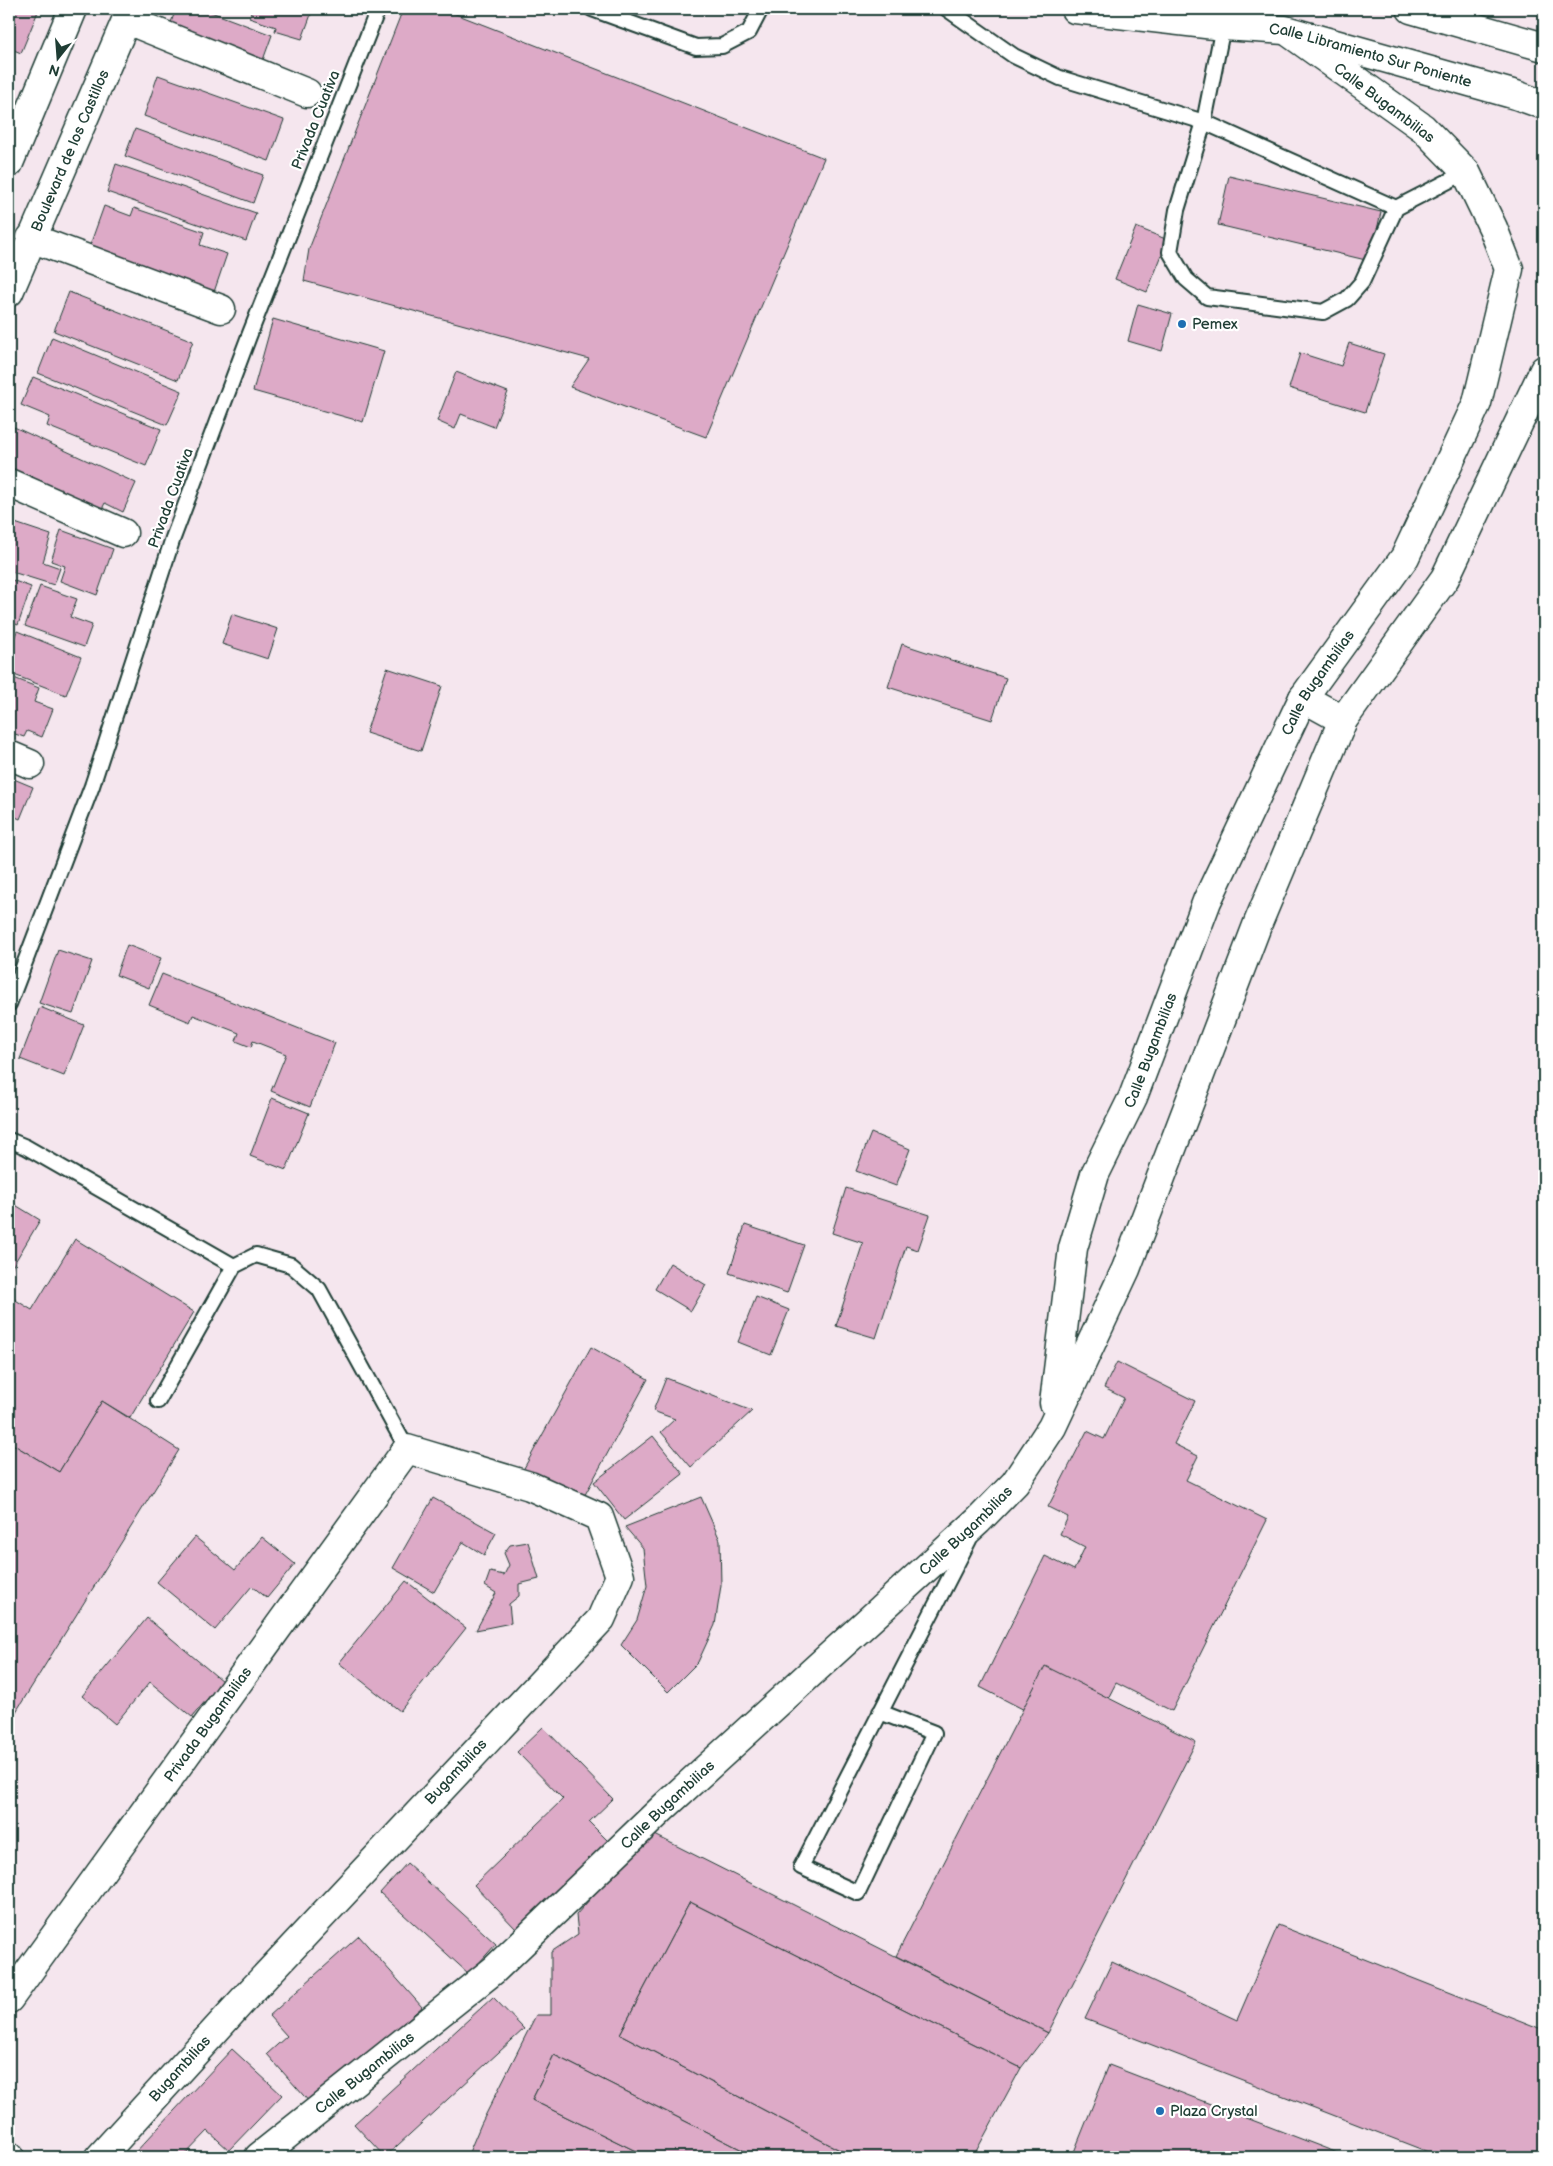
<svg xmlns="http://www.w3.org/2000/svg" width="1553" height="2166" font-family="'Balsamiq Sans',sans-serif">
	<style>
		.building { fill: #ddaac7; stroke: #1f3d34 }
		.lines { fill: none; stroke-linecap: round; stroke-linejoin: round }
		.service-casing { stroke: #1f3d34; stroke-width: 18 }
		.minor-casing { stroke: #1f3d34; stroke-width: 31 }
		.tertiary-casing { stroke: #1f3d34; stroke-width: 31 }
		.secondary-casing { stroke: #1f3d34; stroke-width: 31 }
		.service { stroke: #fff; stroke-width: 14 }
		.minor { stroke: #fff; stroke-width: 28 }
		.tertiary { stroke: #fff; stroke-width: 28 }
		.secondary { stroke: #fff; stroke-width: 28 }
		.poi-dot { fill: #1f6fb2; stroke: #fff; stroke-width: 2 }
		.labels { text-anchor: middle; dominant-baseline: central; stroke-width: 4.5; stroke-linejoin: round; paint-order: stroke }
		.street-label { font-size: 15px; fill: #1f3d34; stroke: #fff }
		.poi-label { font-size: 15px; fill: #1f3d34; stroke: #fff; text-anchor: start }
	</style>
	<rect width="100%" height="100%" fill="#f5e6ee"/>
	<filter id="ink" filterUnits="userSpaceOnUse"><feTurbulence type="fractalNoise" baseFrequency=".02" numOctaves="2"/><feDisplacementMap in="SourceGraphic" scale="10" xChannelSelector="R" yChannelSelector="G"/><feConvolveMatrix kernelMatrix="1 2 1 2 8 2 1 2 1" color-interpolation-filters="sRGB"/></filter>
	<g filter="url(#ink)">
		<g class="building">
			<path d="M9 9H39L21 53 9 48Z"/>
			<path d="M176 9H203L272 35 263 60 170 25Z"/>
			<path d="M249 9H313L302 39 275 31 276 27 249 18 252 10Z"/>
			<path d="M403 9H443L824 158 706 437 570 387 589 359 304 281 309 249Z"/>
			<path d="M158 75 284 120 269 161 144 116Z"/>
			<path d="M135 129 263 175 253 203 125 156Z"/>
			<path d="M116 164 256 213 246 241 107 192Z"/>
			<path d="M1229 176 1381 212 1370 261 1218 225Z"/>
			<path d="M104 206 131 216 134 208 204 232 200 245 227 254 214 292 89 248Z"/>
			<path d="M1136 227 1168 240 1147 292 1115 279Z"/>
			<path d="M69 292 193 341 178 380 54 331Z"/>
			<path d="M1138 304 1172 314 1162 351 1128 341Z"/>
			<path d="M273 319 384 351 363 422 253 391Z"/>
			<path d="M52 337 182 391 167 425 38 373Z"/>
			<path d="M1349 343 1384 354 1365 412 1289 388 1300 353 1341 366Z"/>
			<path d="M456 372 508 392 494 427 461 414 455 429 437 421Z"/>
			<path d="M33 377 161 429 146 466 47 426 50 417 21 405Z"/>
			<path d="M14 427 136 483 123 512 105 503 100 513 9 471V438Z"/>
			<path d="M12 522 51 535 43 562 60 568 54 585 9 571V531Z"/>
			<path d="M61 530 113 549 97 595 60 581 65 566 51 561Z"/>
			<path d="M9 579 31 587 18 625 9 621Z"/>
			<path d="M40 586 77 599 70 617 92 625 84 647 25 626Z"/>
			<path d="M232 614 278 629 268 659 222 644Z"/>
			<path d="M17 631 81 657 66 695 9 673V652Z"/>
			<path d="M902 644 1006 678 992 720 888 687Z"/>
			<path d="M387 668 442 686 421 751 366 733Z"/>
			<path d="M9 676 39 688 34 702 53 709 42 737 27 731 24 737 9 732Z"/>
			<path d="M9 777 33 787 20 819 9 814Z"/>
			<path d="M127 945 161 958 149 988 116 975Z"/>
			<path d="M58 950 92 961 73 1014 39 1003Z"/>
			<path d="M162 974 335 1043 310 1107 271 1091 286 1054 253 1041 251 1047 236 1041 239 1033 193 1015 190 1022 149 1005Z"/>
			<path d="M40 1007 84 1025 64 1076 20 1059Z"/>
			<path d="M272 1098 309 1113 286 1170 250 1156Z"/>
			<path d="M871 1133 910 1149 896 1186 856 1171Z"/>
			<path d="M846 1188 930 1215 918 1250 906 1246 876 1338 836 1326 863 1243 832 1233Z"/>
			<path d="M9 1201 40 1220 9 1272Z"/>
			<path d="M745 1225 804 1245 787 1293 729 1273Z"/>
			<path d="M75 1239 194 1312 130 1418 102 1401 59 1472 9 1442V1296L32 1310Z"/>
			<path d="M670 1263 706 1285 691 1311 655 1289Z"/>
			<path d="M756 1297 789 1310 771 1355 738 1342Z"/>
			<path d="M591 1347 648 1379 581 1502 523 1470Z"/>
			<path d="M1117 1362 1195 1401 1174 1444 1198 1456 1186 1480 1267 1520 1172 1711 1116 1683 1103 1708 1055 1683 1038 1717 980 1687 1045 1556 1074 1570 1085 1547 1060 1534 1068 1517 1048 1507 1087 1431 1104 1439 1124 1398 1104 1388Z"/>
			<path d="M666 1378 752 1411 691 1467 661 1432 675 1419 653 1411Z"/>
			<path d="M102 1401 179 1450 9 1723V1442L59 1472Z"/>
			<path d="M653 1436 683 1474 624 1520 594 1482Z"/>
			<path d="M701 1497 720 1540 721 1585 715 1625 698 1662 668 1692 621 1645 637 1620 647 1586 643 1548 625 1527Z"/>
			<path d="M433 1498 496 1533 484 1555 463 1542 434 1592 393 1568Z"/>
			<path d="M195 1537 235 1570 262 1537 295 1564 267 1598 252 1586 215 1630 157 1582Z"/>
			<path d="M528 1542 539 1579 519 1584V1596L509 1604 511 1623 476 1630 496 1593 485 1586 490 1572 504 1575 509 1565 504 1553 510 1545Z"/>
			<path d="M406 1581 466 1628 400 1711 339 1663Z"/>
			<path d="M147 1618 222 1681 192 1717 150 1682 115 1724 82 1696Z"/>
			<path d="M1045 1666 1196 1742 1048 2033 896 1956Z"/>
			<path d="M543 1727 613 1799 589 1822 608 1841 516 1929 474 1885 563 1799 517 1752Z"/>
			<path d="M649 1832 1048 2033 1021 2068 690 1902 620 2034 853 2157H756L554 2055 532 2100 648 2157H578L567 2152 565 2157H467L481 2124 536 2015H551V1952L578 1934 576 1915Z"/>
			<path d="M407 1863 496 1944 469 1974 380 1893Z"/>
			<path d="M690 1902 1021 2068 973 2157H853L620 2034Z"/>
			<path d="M1278 1925 1544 2030V2157H1441L1085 2019 1112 1962 1237 2020Z"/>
			<path d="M359 1936 422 2007 311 2104 267 2054 287 2036 269 2016Z"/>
			<path d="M493 1997 524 2029 385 2157 354 2124Z"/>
			<path d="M232 2049 282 2095 229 2150 208 2131 183 2157H131Z"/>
			<path d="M554 2055 756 2157H648L532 2100Z"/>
			<path d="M1109 2065 1348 2157H1072Z"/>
		</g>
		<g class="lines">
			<defs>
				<g id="service">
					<path d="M592 9 696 47 722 46 749 32 761 9"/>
					<path d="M947 9 1014 56 1060 78 1204 122 1396 208"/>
					<path d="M1223 26 1204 122 1177 210 1170 252 1186 279 1207 297 1323 312 1347 299 1362 282 1396 208 1466 172"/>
					<path d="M9 1004 92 786 173 538 249 336 378 9"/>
					<path d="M9 1140 26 1147 234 1266"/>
					<path d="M158 1401 234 1266 256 1255 291 1265 319 1289 407 1449"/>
					<path d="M880 1712 934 1733 858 1893 801 1867 969 1540"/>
				</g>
				<g id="minor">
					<path d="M127 20 307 93"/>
					<path d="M31 238 221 309"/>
					<path d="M9 483 123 533"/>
					<path d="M1303 698 1343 720"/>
					<path d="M9 755 30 764"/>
					<path id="s1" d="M1054 1403 1073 1248 1095 1174 1133 1097 1207 901 1303 698 1405 557 1477 403 1509 269 1493 228 1466 172 1423 128 1290 33"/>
					<path id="s2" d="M9 1999 407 1449 530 1486 599 1517 620 1576 601 1619 243 2000 100 2157"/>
					<path d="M9 2156 10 2157"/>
					<path id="s3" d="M259 2157 494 1970 665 1806 978 1521 1015 1483 1052 1427 1126 1269 1258 923 1343 720 1445 578 1544 370"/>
				</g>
				<g id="tertiary">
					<path d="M9 163 73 9"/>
					<path id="s4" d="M9 292 131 9"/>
				</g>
				<g id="secondary">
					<path id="s5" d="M1075 9 1223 26 1285 30 1516 95 1544 105"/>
					<path d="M1411 9 1544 47"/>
				</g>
			</defs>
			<use href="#service" class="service-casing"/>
			<use href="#minor" class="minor-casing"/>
			<use href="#tertiary" class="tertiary-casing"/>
			<use href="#secondary" class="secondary-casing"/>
			<use href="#service" class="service"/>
			<use href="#minor" class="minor"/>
			<use href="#tertiary" class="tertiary"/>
			<use href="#secondary" class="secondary"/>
		</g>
	</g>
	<g class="poi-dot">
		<circle cx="1182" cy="324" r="5"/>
		<circle cx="1160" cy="2111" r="5"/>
	</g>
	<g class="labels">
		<g class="street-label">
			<text stroke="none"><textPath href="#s5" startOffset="300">Calle Libramiento Sur Poniente</textPath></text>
			<text transform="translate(1384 103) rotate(37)">Calle Bugambilias</text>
			<text transform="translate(316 120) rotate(-68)">Privada Cuativa</text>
			<text stroke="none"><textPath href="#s4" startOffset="154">Boulevard de los Castillos</textPath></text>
			<text transform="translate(171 498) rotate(-70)">Privada Cuativa</text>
			<text stroke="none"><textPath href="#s1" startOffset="774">Calle Bugambilias</textPath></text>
			<text stroke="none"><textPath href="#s1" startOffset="369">Calle Bugambilias</textPath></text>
			<text stroke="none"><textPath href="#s3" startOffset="945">Calle Bugambilias</textPath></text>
			<text stroke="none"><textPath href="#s2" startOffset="339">Privada Bugambilias</textPath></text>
			<text transform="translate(456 1772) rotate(-47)">Bugambilias</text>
			<text stroke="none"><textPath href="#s3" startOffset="540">Calle Bugambilias</textPath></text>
			<text transform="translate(180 2069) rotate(-48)">Bugambilias</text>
			<text stroke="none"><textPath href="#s3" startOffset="135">Calle Bugambilias</textPath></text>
		</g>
		<g class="poi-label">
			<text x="1192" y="324">Pemex</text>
			<text x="1170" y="2111">Plaza Crystal</text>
		</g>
	</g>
	<rect width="1553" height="2166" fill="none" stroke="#fff" stroke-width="30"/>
	<rect x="15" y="15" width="1523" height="2136" fill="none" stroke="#1f3d34" stroke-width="2" filter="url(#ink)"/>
	<g transform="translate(58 58) rotate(197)" stroke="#ffffff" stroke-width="4" paint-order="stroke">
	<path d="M0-4L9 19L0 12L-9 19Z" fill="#1f3d34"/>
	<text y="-8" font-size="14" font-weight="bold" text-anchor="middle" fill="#1f3d34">N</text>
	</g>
</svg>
